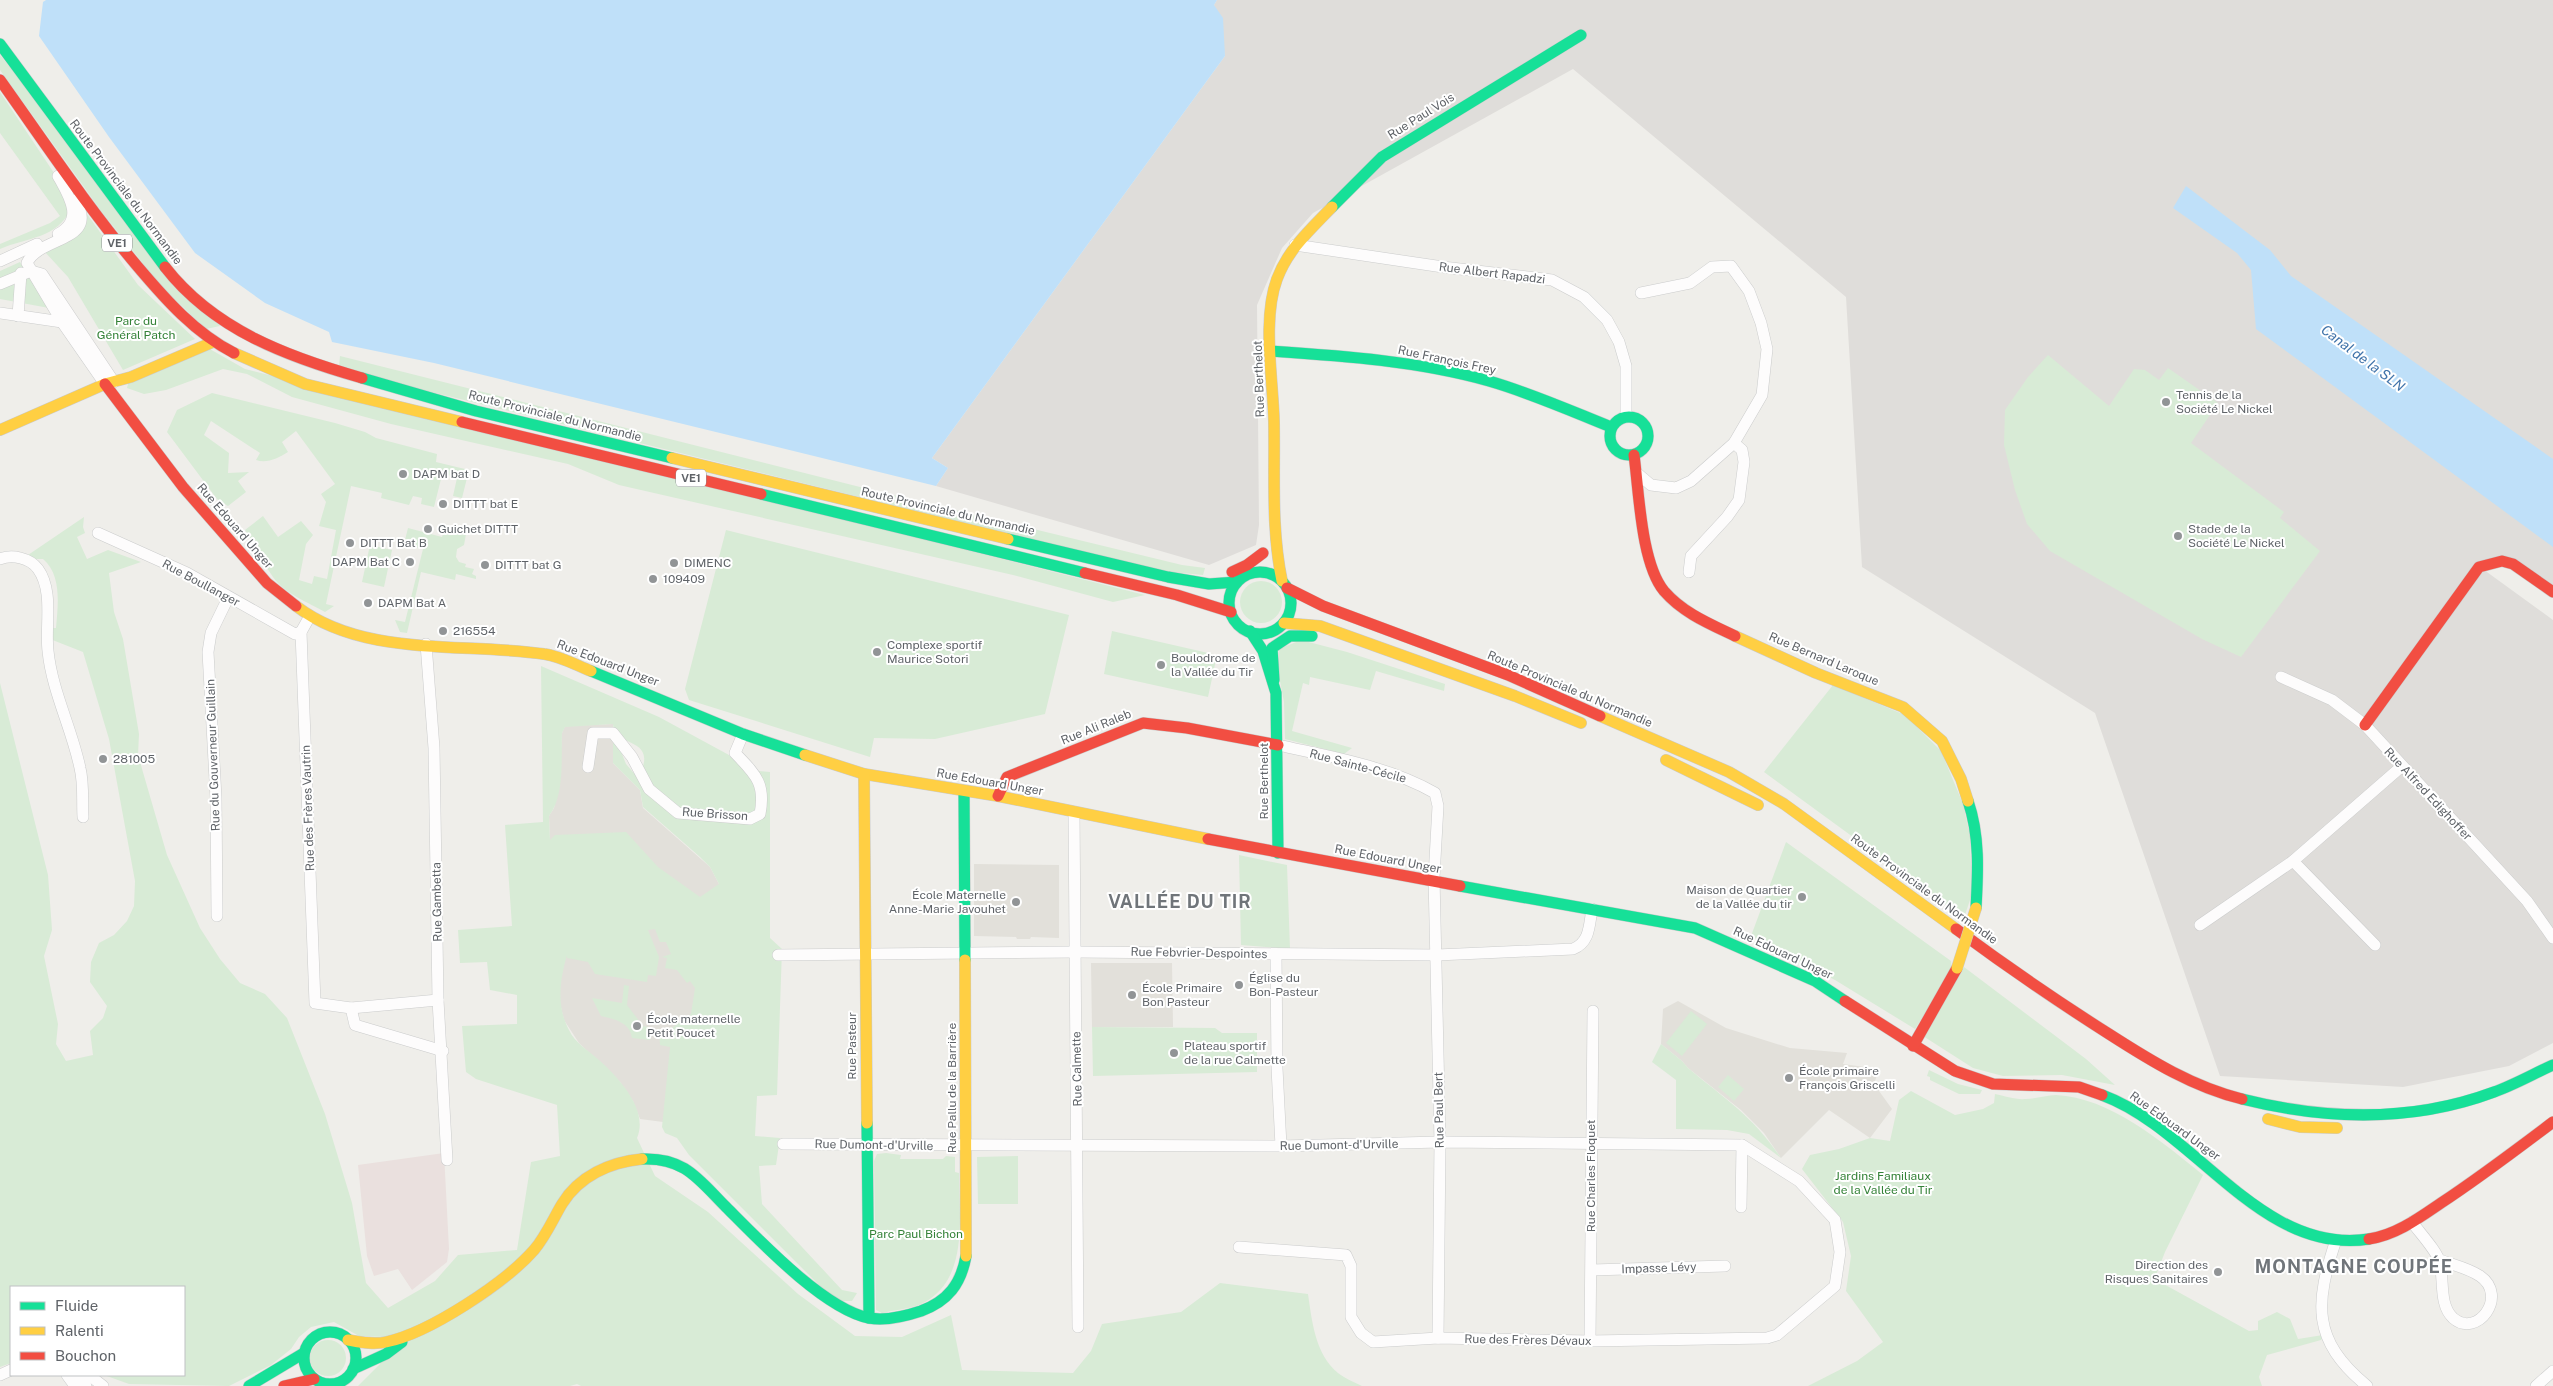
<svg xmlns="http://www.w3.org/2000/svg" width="2553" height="1386" font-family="'Public Sans',sans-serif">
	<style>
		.industrial { fill: #dfddda }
		.education { fill: #e2e0da }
		.medical { fill: #eae0de }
		.green { fill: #d8ebd6; fill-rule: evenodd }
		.water { fill: #bfe0f9 }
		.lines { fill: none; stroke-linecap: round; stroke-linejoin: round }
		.street-casing { stroke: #cbcccc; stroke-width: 12 }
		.fast-casing { stroke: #cacacb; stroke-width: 12 }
		.slow-casing { stroke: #cacacb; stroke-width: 12 }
		.jam-casing { stroke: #cacacb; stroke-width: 12 }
		.street { stroke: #fdfcfc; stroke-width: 11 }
		.fast { stroke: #16e098; stroke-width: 11 }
		.slow { stroke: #ffcf43; stroke-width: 11 }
		.jam { stroke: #f24e42; stroke-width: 11 }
		.slow-bridge-casing { stroke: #cacacb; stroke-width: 12; stroke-linecap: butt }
		.slow-bridge { stroke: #ffcf43; stroke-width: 11 }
		.poi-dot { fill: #919496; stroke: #fff; stroke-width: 2 }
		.labels { text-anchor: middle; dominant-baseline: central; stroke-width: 4; stroke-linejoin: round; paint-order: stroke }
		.shield { fill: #fff; stroke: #8f9295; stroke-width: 1 }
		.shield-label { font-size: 11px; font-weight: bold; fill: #5f6368 }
		.street-label { font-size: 12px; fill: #5f6368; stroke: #fff }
		.park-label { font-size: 12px; fill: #348238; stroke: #fff }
		.poi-label { font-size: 12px; fill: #5f6368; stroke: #fff; text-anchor: start }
		.water-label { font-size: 14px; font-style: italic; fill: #4174aa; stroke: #fff }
		.district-label { font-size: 18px; font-weight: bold; letter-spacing: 1px; fill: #70757a; stroke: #fff }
	</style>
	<rect width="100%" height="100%" fill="#efeeea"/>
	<path class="industrial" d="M1217 0H2553V592L2513 564 2480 567 2553 620V1043L2509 1066 2403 1087 2220 1076 2095 713 1862 567 1846 297 1573 69 1313 213 1282 248 1257 305 1259 525 1256 545 1209 565 936 486 948 468 932 458 1225 56 1214 5Z"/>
	<g class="education">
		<path d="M613 724V763L640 790 643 808 710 867 719 884 743 916 550 840 549 816 554 808 559 780 562 733 565 726Z"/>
		<path d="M974 864 1059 865V938L1031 937 1030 939H1017L1016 937 974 936Z"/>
		<path d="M635 917 666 932 706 1003 694 1126 640 1119 633 1101 620 1082 579 1043 564 1020 560 1003V980L567 952Z"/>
		<path d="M1091 963H1172L1173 1027H1092Z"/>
		<path d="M1678 1001 1726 1028 1790 1048 1847 1053 1843 1064 1879 1069 1874 1084 1892 1109 1870 1138 1829 1110 1781 1158 1764 1133 1741 1110 1688 1068 1682 1061 1661 1044 1663 1009Z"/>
	</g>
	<path class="medical" d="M444 1153 449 1249 447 1262 412 1290 398 1269 374 1276 367 1256 358 1165Z"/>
	<g class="green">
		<path d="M0 55 220 326 206 329 161 286 102 212 0 70Z"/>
		<path d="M0 92 60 182 71 208C58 239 27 237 0 249V244L50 223 60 216 0 133Z"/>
		<path d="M87 214 138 285 195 339 123 370 68 277 45 252Z"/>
		<path d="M20 262 49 308 0 299V271Z"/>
		<path d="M208 348 245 369 1145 595 1113 602 1013 575 619 485 568 464 391 424 292 397 247 374 223 369 166 390 144 394 127 388 129 380Z"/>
		<path d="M2048 355 2109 406 2134 369 2145 370 2159 380 2168 368 2218 403 2191 443 2284 512 2280 518 2320 551 2241 657 2202 639 2050 551 2027 524 2015 490 2004 445 2005 410 2028 377Z"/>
		<path d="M340 356 860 487 1182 565 1205 568 1203 575 1161 571 407 386 339 366Z"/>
		<path d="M212 393 335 423 365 432 376 438 437 454 436 462 469 470 462 498 453 496 457 478 439 472 437 478 441 479 434 507 421 504 422 498 413 496 409 505 381 498 382 493 351 486 326 604 334 606 325 612C309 603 284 593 273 577 262 562 256 545 245 530L263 516 278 537 301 521 313 535 306 544 299 580 312 584 314 576 327 579 336 530 319 526 326 502 321 494 335 484 296 431 282 442 288 452C278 458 267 464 256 460L260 453 211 421 204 435 229 453 228 473 249 472 238 481 246 492 228 506 217 499 167 432 177 410Z"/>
		<path d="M84 517 83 527 85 533 77 537 87 559 108 550 141 562 109 573 114 612 123 639 139 734 138 755 167 855 200 928 220 959 240 983 265 994 287 1018 325 1114 352 1203 366 1283 388 1308 435 1281 458 1255 517 1250 531 1162 560 1156 557 1105 476 1079 466 1072 462 1026 517 1024V995L490 990 487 962 460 963 458 930 512 926 505 825 543 822 541 666 659 717 729 755 746 770 770 772V938L782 949 777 1095 757 1096 755 1136 780 1138 776 1165 759 1166 762 1204 842 1290 857 1293 852 1301H835L689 1155 677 1138 665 1133 662 1127 670 1047 660 1045 659 1029 669 1030 691 1014 695 988 690 981 687 983 677 970 665 968 667 958 662 957 671 954 666 942H660L655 929 648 930 659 957 656 976 648 975 647 982 595 974 588 962 567 958V955C560 979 556 1006 569 1030 575 1043 589 1051 599 1060 619 1078 649 1110 637 1138L655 1176 708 1212 798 1294 855 1336 902 1337 951 1315 962 1370 1073 1373 1091 1351 1102 1324 1181 1312 1220 1283 1308 1294C1312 1321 1315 1354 1338 1373 1344 1378 1354 1382 1362 1386H581L577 1384 570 1386H358L380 1364 383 1337 359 1336 334 1322 311 1327 299 1337 291 1349 271 1365 229 1386 129 1384 104 1375H184V1287H11V1363L0 1367V683L48 875 52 930 44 956 58 1024 56 1044 66 1061 93 1055 90 1031 103 1018 107 1006 90 982 91 962 99 943 114 935 127 921 134 906 135 881 109 739 83 652 50 639V628H56C58 605 62 575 43 559H36L35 562 28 555ZM613 724C613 749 661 735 638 778L626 764 618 744 613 739V763L640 790 643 807 700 857 710 867 719 884 700 897 658 867 626 832 555 835 550 840 549 816C565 795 561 758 562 733L565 727Z"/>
		<path d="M408 528 442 537 445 528 466 534 464 545 457 549 456 557 459 562 466 564 465 567 474 569 472 574 476 576V579L456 574 455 580 421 572 407 633 400 632 395 620 405 622 423 549 404 544Z"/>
		<path d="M726 530 1069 615 1045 714 935 739 874 738 870 757 689 700 685 689Z"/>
		<path d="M370 545 392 550 384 587 362 582Z"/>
		<circle cx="1261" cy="602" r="21"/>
		<path d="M1112 631 1217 655 1208 697 1104 674Z"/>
		<path d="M1301 640 1347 652 1445 684 1444 691 1376 671 1370 690 1310 677 1309 685 1303 683 1292 731 1352 748 1344 754 1285 739 1284 702 1278 671 1279 649Z"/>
		<path d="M1833 685 1905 715 1941 751 1963 804 1970 836 1972 894 1964 918 1764 772Z"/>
		<path d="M1786 842 1951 961 1952 971 1915 1029 1835 980 1751 936Z"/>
		<path d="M1239 855 1287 865 1290 949 1241 945Z"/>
		<path d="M1964 967 2086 1059 2115 1085 2062 1075 2003 1076 1973 1068 1923 1036Z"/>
		<path d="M624 985 629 986 627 1005 643 1026 653 1028 650 1040 632 1038C630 1022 614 1019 601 1016L592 998 622 1003Z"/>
		<path d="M1691 1011 1707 1024 1682 1056 1666 1043Z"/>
		<path d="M1092 1027 1215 1028 1222 1033H1257V1072L1093 1076Z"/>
		<path d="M1661 1044 1682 1061 1688 1068C1725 1099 1752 1115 1781 1158L1749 1134 1727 1130 1676 1129V1080L1652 1062Z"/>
		<path d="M1929 1070 1958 1084 1982 1090 1980 1094H1959L1930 1080V1077L1927 1076Z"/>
		<path d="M1728 1075 1744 1089 1734 1101 1718 1087Z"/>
		<path d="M1911 1091 1955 1115 1983 1109 1994 1103 1995 1094C2005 1096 2016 1100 2026 1099 2036 1099 2046 1095 2056 1095 2109 1097 2164 1143 2203 1175L2165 1252 2156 1275 2160 1282 2249 1331 2258 1330V1321L2277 1312 2290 1319 2298 1339 2323 1335 2321 1340 2267 1355 2259 1377 2262 1386H1808L1857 1361 1883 1342 1846 1291 1851 1256 1843 1222 1802 1169 1810 1155 1839 1149 1870 1138 1890 1141 1899 1100Z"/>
		<path d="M886 1153 901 1155 900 1159H943L946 1156 955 1157V1172L959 1173C959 1217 970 1283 919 1305 908 1309 894 1310 882 1313L876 1310 874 1161 877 1154Z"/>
		<path d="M1018 1156V1204H978L977 1157Z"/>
		<circle cx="328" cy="1358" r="18"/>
	</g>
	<g class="water">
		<path d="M46 0H1217L1214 5 1223 18 1225 56 932 458 948 468 936 486 434 363 332 342 329 332 265 303 195 253 109 137 39 36 43 2Z"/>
		<path d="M2186 186 2270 250 2291 276 2553 459V547L2256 329 2251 270 2237 253 2173 208Z"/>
	</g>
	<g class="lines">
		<defs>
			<g id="street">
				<path d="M58 176C69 196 85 220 58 234"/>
				<path d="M75 200C101 242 39 236 27 263L62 322 105 384"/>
				<path d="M1295 245 1443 267 1552 280 1584 297 1607 320 1619 342 1626 366V417"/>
				<path d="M0 261 37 244"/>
				<path d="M0 284 31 271 42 274 114 382"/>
				<path d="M0 313 62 322"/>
				<path d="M18 316 21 273"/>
				<path d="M1638 474 1651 485 1676 488 1691 481 1734 443 1762 395 1767 349 1761 323 1749 291 1731 266 1712 267 1690 283 1641 293"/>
				<path d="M98 533 187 573 295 634 301 632"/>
				<path d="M0 559C12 554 30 558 38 569 54 591 45 626 48 651 52 691 72 729 80 768 84 784 82 801 83 817"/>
				<path d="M1689 572 1691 556 1727 517 1739 500 1744 462 1742 450 1734 443"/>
				<path d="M310 616 301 632 315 1003 351 1008 438 1000"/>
				<path d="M426 644 434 748 438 1000 447 1160"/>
				<path d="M2281 677 2332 700 2365 725 2527 901 2553 938"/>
				<path d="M1278 745C1331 757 1388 766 1435 793L1438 806 1434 877 1440 1142 1438 1338"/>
				<path d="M588 767 593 733H613L632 757 649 789 678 813 750 819 760 814C766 783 755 774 735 753L743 734"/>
				<path d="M1074 812 1078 1327"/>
				<path d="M2293 861 2375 945"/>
				<path d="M217 916 216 798 208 652 211 633 228 598"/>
				<path d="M2200 925 2293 861 2401 767"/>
				<path d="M1276 954 1277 1068 1281 1146"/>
				<path d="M778 955 1076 952 1437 955 1573 949C1590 942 1589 926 1592 909"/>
				<path d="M351 1008 355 1025 443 1051"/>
				<path d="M783 1144 1281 1146 1440 1142 1742 1145 1799 1181 1835 1220 1840 1252 1835 1286 1777 1335 1767 1338 1590 1341 1438 1338 1373 1342 1361 1333 1351 1317V1266L1346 1255 1239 1247"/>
				<path d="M1741 1207 1742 1145"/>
				<path d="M2412 1222C2419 1232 2438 1252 2440 1263 2444 1280 2439 1305 2453 1318 2477 1339 2509 1296 2480 1276 2468 1268 2453 1265 2440 1260"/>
				<path d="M2336 1240C2315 1303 2311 1340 2367 1386"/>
				<path d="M1592 1270 1725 1266"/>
				<path d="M1590 1341 1593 1011"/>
				<path d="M0 1375 11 1370"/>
				<path d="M67 1375 75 1386"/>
				<path d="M75 1375 86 1386"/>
				<path d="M89 1375 103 1386"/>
				<path d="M2536 1386 2553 1371"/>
			</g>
			<g id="fast">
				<path d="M0 44 165 267"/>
				<path d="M1332 207 1382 157 1581 35"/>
				<path d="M1270 351C1344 356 1418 361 1489 381 1531 393 1571 411 1611 427"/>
				<path d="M362 378 476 411 672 458"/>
				<circle cx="1629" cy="436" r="19"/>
				<path d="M761 494 1085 573"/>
				<path d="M1008 539 1168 577 1209 584 1237 582"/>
				<circle cx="1260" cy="603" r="31"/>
				<path d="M1250 631 1263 651 1276 693 1278 853"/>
				<path d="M591 671 743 734 805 755"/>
				<path d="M1274 680 1272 648 1290 636H1312"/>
				<path d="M964 791 965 960"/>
				<path d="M1968 801C1980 836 1978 872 1976 908"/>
				<path d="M1460 886 1695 928 1815 981 1845 1001"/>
				<path d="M2102 1095C2195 1129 2261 1256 2369 1239"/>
				<path d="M2242 1099C2326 1120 2411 1123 2494 1092 2514 1085 2533 1074 2553 1065"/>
				<path d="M867 1123 869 1318"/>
				<path d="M642 1159C685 1157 699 1180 726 1207 759 1240 824 1309 869 1318 886 1321 906 1316 921 1311 948 1301 961 1284 966 1256"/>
				<circle cx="330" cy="1358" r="26"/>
				<path d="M353 1369 386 1354 402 1342"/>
				<path d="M249 1386 304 1353"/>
			</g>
			<g id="slow">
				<path d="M234 353 305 384 462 422"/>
				<path d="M0 430 105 384 131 377 213 342"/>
				<path d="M672 458 1008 539"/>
				<path d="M1282 581C1271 528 1275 476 1274 422 1273 379 1262 319 1277 279 1288 249 1311 229 1332 207"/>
				<path d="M296 606C364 658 463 642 544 654 560 656 576 665 591 671"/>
				<path d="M1284 623 1320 626 1515 696 1581 723"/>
				<path d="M1735 636 1816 673 1903 707 1942 741 1961 779 1968 801"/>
				<path d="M1600 716 1729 772 1784 804 1956 929"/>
				<path d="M805 755 864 774 998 796 1208 839"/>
				<path d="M1666 760 1758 805"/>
				<path d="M864 774 867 1123"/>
				<path d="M965 960 966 1256"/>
				<path d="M2268 1119 2300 1127 2337 1128"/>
				<path d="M348 1340C360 1342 373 1345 386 1342 429 1333 505 1283 534 1250 546 1236 553 1219 562 1204 579 1176 610 1162 642 1159"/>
			</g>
			<g id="jam">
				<path d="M0 80C45 143 88 208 138 267 166 300 195 333 234 353"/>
				<path d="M165 267C214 330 288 357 362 378"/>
				<path d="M105 384 183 487 267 583 296 606"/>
				<path d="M462 422 761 494"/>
				<path d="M1634 455C1639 492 1641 563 1664 591 1683 613 1710 624 1735 636"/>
				<path d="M1232 572 1247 565 1263 553"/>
				<path d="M1085 573 1177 595 1231 612"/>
				<path d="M1287 588 1323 606 1508 675 1600 716"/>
				<path d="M2365 725 2479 567 2502 561 2513 564 2553 592"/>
				<path d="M998 796 1007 777 1143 723 1187 728 1278 745"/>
				<path d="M1208 839 1460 886"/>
				<path d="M1956 929C2006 966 2057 1001 2109 1034 2151 1061 2193 1087 2242 1099"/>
				<path d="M1845 1001 1955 1071 1993 1084 2079 1087 2102 1095"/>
				<path d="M1913 1046 1957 968"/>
				<path d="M2369 1239C2396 1235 2419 1218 2441 1203 2479 1178 2516 1150 2553 1122"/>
				<path d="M284 1386 314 1379"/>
			</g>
		</defs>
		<use href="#street" class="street-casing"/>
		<use href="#fast" class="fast-casing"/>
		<use href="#slow" class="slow-casing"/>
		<use href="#jam" class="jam-casing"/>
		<use href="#street" class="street"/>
		<use href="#fast" class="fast"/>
		<use href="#slow" class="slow"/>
		<use href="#jam" class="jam"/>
		<defs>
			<path id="slow-bridge" d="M1957 968 1976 908"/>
		</defs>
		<use href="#slow-bridge" class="slow-bridge-casing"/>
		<use href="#slow-bridge" class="slow-bridge"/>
	</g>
	<g class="poi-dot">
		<circle cx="2166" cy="402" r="5"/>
		<circle cx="403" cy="474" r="5"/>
		<circle cx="443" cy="504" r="5"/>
		<circle cx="428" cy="529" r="5"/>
		<circle cx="2178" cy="536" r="5"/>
		<circle cx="350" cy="543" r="5"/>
		<circle cx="410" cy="562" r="5"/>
		<circle cx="674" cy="563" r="5"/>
		<circle cx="485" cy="565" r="5"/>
		<circle cx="653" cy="579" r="5"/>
		<circle cx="368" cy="603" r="5"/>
		<circle cx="443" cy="631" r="5"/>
		<circle cx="877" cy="652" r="5"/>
		<circle cx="1161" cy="665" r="5"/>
		<circle cx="103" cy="759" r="5"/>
		<circle cx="1802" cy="897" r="5"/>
		<circle cx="1016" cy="902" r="5"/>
		<circle cx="1239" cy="985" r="5"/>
		<circle cx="1132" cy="995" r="5"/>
		<circle cx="637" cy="1026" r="5"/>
		<circle cx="1174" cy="1053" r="5"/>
		<circle cx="1789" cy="1078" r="5"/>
		<circle cx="2218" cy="1272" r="5"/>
	</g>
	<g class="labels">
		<g class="shield">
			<rect x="102" y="234.5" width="30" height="17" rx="4"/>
			<rect x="676" y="469.5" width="30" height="17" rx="4"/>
		</g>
		<g class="shield-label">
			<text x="117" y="243">VE1</text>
			<text x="691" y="478">VE1</text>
		</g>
		<g class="street-label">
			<text transform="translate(1421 116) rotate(-32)">Rue Paul Vois</text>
			<text transform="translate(126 192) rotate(53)">Route Provinciale du Normandie</text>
			<text transform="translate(1492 273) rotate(7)">Rue Albert Rapadzi</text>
			<text transform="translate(1447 360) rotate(12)">Rue François Frey</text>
			<text transform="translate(1259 379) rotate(-92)">Rue Berthelot</text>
			<text transform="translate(555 416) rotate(14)">Route Provinciale du Normandie</text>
			<text transform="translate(948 511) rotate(13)">Route Provinciale du Normandie</text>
			<text transform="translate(235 526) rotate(49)">Rue Edouard Unger</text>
			<text transform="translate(201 583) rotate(28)">Rue Boullanger</text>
			<text transform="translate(1824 659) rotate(23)">Rue Bernard Laroque</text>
			<text transform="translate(608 663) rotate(21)">Rue Edouard Unger</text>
			<text transform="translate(1570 689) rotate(23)">Route Provinciale du Normandie</text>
			<text transform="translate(1096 727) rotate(-22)">Rue Ali Raleb</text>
			<text transform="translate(213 755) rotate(-92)">Rue du Gouverneur Guillain</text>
			<text transform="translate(1358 766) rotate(15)">Rue Sainte-Cécile</text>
			<text transform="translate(1264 781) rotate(-90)">Rue Berthelot</text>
			<text transform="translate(990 782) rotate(10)">Rue Edouard Unger</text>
			<text transform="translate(2428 794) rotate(47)">Rue Alfred Edighoffer</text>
			<text transform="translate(308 808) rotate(-92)">Rue des Frères Vautrin</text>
			<text transform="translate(715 814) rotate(4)">Rue Brisson</text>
			<text transform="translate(1388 859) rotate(11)">Rue Edouard Unger</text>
			<text transform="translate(1924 889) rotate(36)">Route Provinciale du Normandie</text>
			<text transform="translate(437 902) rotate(-91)">Rue Gambetta</text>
			<text transform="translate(1199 953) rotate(1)">Rue Febvrier-Despointes</text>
			<text transform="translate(1783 953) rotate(25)">Rue Edouard Unger</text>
			<text transform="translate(852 1046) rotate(-90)">Rue Pasteur</text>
			<text transform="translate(1077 1069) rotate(-91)">Rue Calmette</text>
			<text transform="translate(952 1088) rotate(-90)">Rue Pallu de la Barrière</text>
			<text transform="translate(1439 1110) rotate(-91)">Rue Paul Bert</text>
			<text transform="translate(2175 1126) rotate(36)">Rue Edouard Unger</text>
			<text transform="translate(874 1145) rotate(1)">Rue Dumont-d'Urville</text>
			<text transform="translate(1339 1145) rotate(-1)">Rue Dumont-d'Urville</text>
			<text transform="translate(1591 1176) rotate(-90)">Rue Charles Floquet</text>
			<text transform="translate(1659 1268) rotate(-2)">Impasse Lévy</text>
			<text transform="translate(1528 1340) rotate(1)">Rue des Frères Dévaux</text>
		</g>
		<g class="park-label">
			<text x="136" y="321">Parc du<tspan x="136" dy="14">Général Patch</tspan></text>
			<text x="1883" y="1176">Jardins Familiaux<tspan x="1883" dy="14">de la Vallée du Tir</tspan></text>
			<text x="916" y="1234">Parc Paul Bichon</text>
		</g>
		<g class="poi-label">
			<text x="2176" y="395">Tennis de la<tspan x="2176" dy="14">Société Le Nickel</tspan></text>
			<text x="413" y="474">DAPM bat D</text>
			<text x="453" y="504">DITTT bat E</text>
			<text x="438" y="529">Guichet DITTT</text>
			<text x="2188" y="529">Stade de la<tspan x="2188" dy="14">Société Le Nickel</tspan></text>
			<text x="360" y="543">DITTT Bat B</text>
			<text x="400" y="562" text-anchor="end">DAPM Bat C</text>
			<text x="684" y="563">DIMENC</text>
			<text x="495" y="565">DITTT bat G</text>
			<text x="663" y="579">109409</text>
			<text x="378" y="603">DAPM Bat A</text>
			<text x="453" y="631">216554</text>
			<text x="887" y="645">Complexe sportif<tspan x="887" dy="14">Maurice Sotori</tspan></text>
			<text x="1171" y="658">Boulodrome de<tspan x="1171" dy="14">la Vallée du Tir</tspan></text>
			<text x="113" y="759">281005</text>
			<text x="1792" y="890" text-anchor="end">Maison de Quartier<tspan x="1792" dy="14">de la Vallée du tir</tspan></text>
			<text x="1006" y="895" text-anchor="end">École Maternelle<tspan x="1006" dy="14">Anne-Marie Javouhet</tspan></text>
			<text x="1249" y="978">Église du<tspan x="1249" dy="14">Bon-Pasteur</tspan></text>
			<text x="1142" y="988">École Primaire<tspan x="1142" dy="14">Bon Pasteur</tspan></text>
			<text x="647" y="1019">École maternelle<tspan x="647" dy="14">Petit Poucet</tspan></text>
			<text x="1184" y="1046">Plateau sportif<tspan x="1184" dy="14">de la rue Calmette</tspan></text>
			<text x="1799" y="1071">École primaire<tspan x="1799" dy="14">François Griscelli</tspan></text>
			<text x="2208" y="1265" text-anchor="end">Direction des<tspan x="2208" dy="14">Risques Sanitaires</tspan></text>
		</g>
		<g class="water-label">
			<text transform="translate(2363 358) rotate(37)">Canal de la SLN</text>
		</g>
		<g class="district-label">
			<text x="1180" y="901">VALLÉE DU TIR</text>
			<text x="2354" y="1266">MONTAGNE COUPÉE</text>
		</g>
	</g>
	<rect x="10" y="1286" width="175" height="90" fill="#ffffff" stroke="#bfc1c3"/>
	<rect x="20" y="1302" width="25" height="8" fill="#16e098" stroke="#bfc1c3"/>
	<text x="55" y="1311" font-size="15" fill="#5f6368">Fluide</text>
	<rect x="20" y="1327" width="25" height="8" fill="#ffcf43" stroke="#bfc1c3"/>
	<text x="55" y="1336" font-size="15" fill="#5f6368">Ralenti</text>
	<rect x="20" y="1352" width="25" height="8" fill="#f24e42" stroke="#bfc1c3"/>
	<text x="55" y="1361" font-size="15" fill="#5f6368">Bouchon</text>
</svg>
